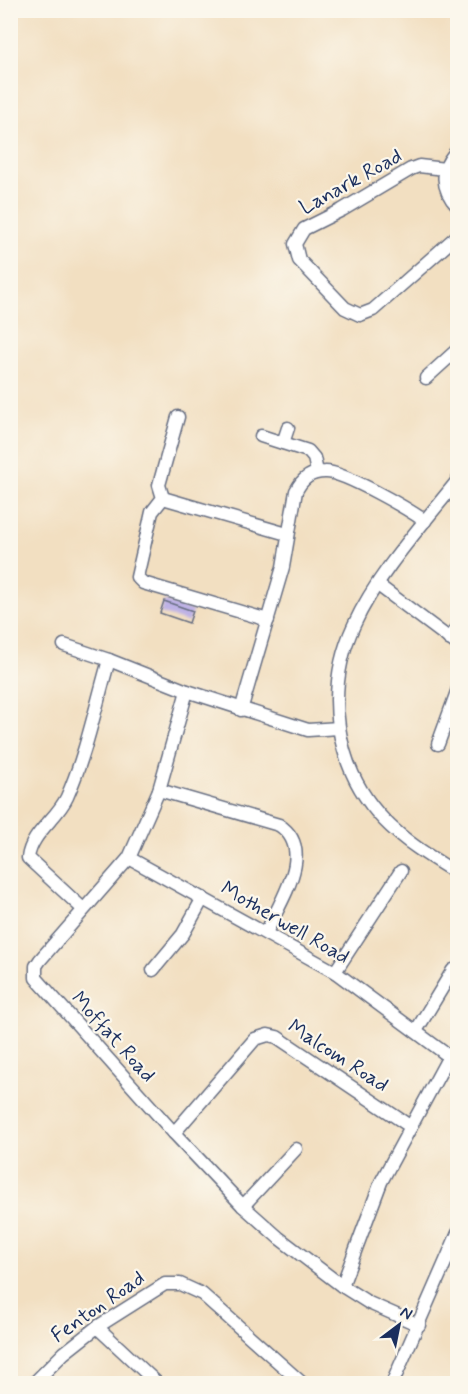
<svg xmlns="http://www.w3.org/2000/svg" width="468" height="1394" font-family="Mynerve,sans-serif">
	<style>
		.building { fill: #beb2e5 }
		.lines { fill: none; stroke-linecap: round; stroke-linejoin: round }
		.street-casing { stroke: #666d81; stroke-width: 15 }
		.street { stroke: #fff; stroke-width: 12 }
		.labels { text-anchor: middle; dominant-baseline: central; stroke-width: 4.5; stroke-linejoin: round; paint-order: stroke }
		.street-label { font-size: 21px; fill: #1b2f5e; stroke: #fbf7ec }
	</style>
	<rect width="100%" height="100%" fill="#fbf7ec"/>
	<filter id="ink" filterUnits="userSpaceOnUse"><feTurbulence type="fractalNoise" baseFrequency=".0167" numOctaves="2"/><feDisplacementMap in="SourceGraphic" scale="12" xChannelSelector="R" yChannelSelector="G"/><feConvolveMatrix kernelMatrix="1 2 1 2 8 2 1 2 1" color-interpolation-filters="sRGB"/></filter>
	<filter id="wash" filterUnits="userSpaceOnUse"><feTurbulence type="fractalNoise" baseFrequency=".008" numOctaves="4" result="noise"/><feDisplacementMap in="SourceGraphic" scale="24" xChannelSelector="R" yChannelSelector="G"/><feGaussianBlur stdDeviation="1.35" result="paint"/><feColorMatrix in="noise" values="0 0 0 0 0 0 0 0 0 0 0 0 0 0 0 0 0 1.4 0 .05"/><feComposite in="paint" operator="in"/></filter>
	<g filter="url(#wash)">
		<rect width="100%" height="100%" fill="#f2dfc1"/>
		<g id="blocks">
			<path class="building" d="M164 601 193 611 189 623 160 613Z"/>
		</g>
	</g>
	<g filter="url(#ink)">
		<use href="#blocks" fill-opacity="0" stroke="#666d81" stroke-width="1.5"/>
		<g class="lines">
			<defs>
				<g id="street">
					<path d="M458 150C439 168 441 189 458 207"/>
					<path d="M445 169 419 166 411 169 342 210 304 229 295 244 299 260 345 308 360 315 373 310 458 235"/>
					<path d="M426 378 458 349"/>
					<path d="M178 417 159 485 163 498 152 512 137 577 143 583 268 620"/>
					<path d="M261 436 308 451 314 458 317 472"/>
					<path d="M283 443 288 428"/>
					<path d="M458 480C423 524 377 574 354 625 324 689 334 768 384 820 405 842 432 858 458 874"/>
					<path d="M163 498 287 534"/>
					<path d="M378 585 458 645"/>
					<path d="M449 639 458 627"/>
					<path d="M64 645 109 660 187 691 308 730 339 728"/>
					<path d="M187 691 159 790 129 858 40 960 36 966V978L174 1133 243 1206 279 1238 342 1286 369 1303 419 1325"/>
					<path d="M241 710 283 567 296 491C302 479 310 472 325 472 343 471 408 509 425 521"/>
					<path d="M438 744 458 689"/>
					<path d="M159 790 279 825C317 850 280 901 266 933"/>
					<path d="M129 858 335 972 458 1063"/>
					<path d="M83 909 28 858C31 833 57 819 67 797 86 754 96 705 109 660"/>
					<path d="M153 970 183 934 203 898"/>
					<path d="M335 972 401 871"/>
					<path d="M416 1031 453 970"/>
					<path d="M174 1133 255 1039 268 1035 277 1037 411 1127"/>
					<path d="M243 1206 296 1149"/>
					<path d="M342 1286 381 1182 448 1058"/>
					<path d="M97 1327 158 1384"/>
					<path d="M33 1384 64 1353 97 1327 165 1284H180L202 1294 303 1384"/>
					<path d="M392 1384 458 1233"/>
				</g>
			</defs>
			<use href="#street" class="street-casing"/>
			<use href="#street" class="street"/>
		</g>
	</g>
	<g class="labels">
		<g class="street-label">
			<text transform="translate(351 182) rotate(-29)">Lanark Road</text>
			<text transform="translate(285 923) rotate(30)">Motherwell Road</text>
			<text transform="translate(113 1037) rotate(48)">Moffat Road</text>
			<text transform="translate(338 1056) rotate(33)">Malcom Road</text>
			<text transform="translate(98 1307) rotate(-35)">Fenton Road</text>
		</g>
	</g>
	<rect width="468" height="1394" fill="none" stroke="#fbf7ec" stroke-width="36"/>
	<g transform="translate(399 1325) rotate(32)" stroke="#fbf7ec" stroke-width="4.5" paint-order="stroke">
	<path d="M0-4.5L10 22L0 15L-10 22Z" fill="#1b2f5e"/>
	<text y="-9" font-size="16" font-weight="bold" text-anchor="middle" fill="#1b2f5e">N</text>
	</g>
</svg>
